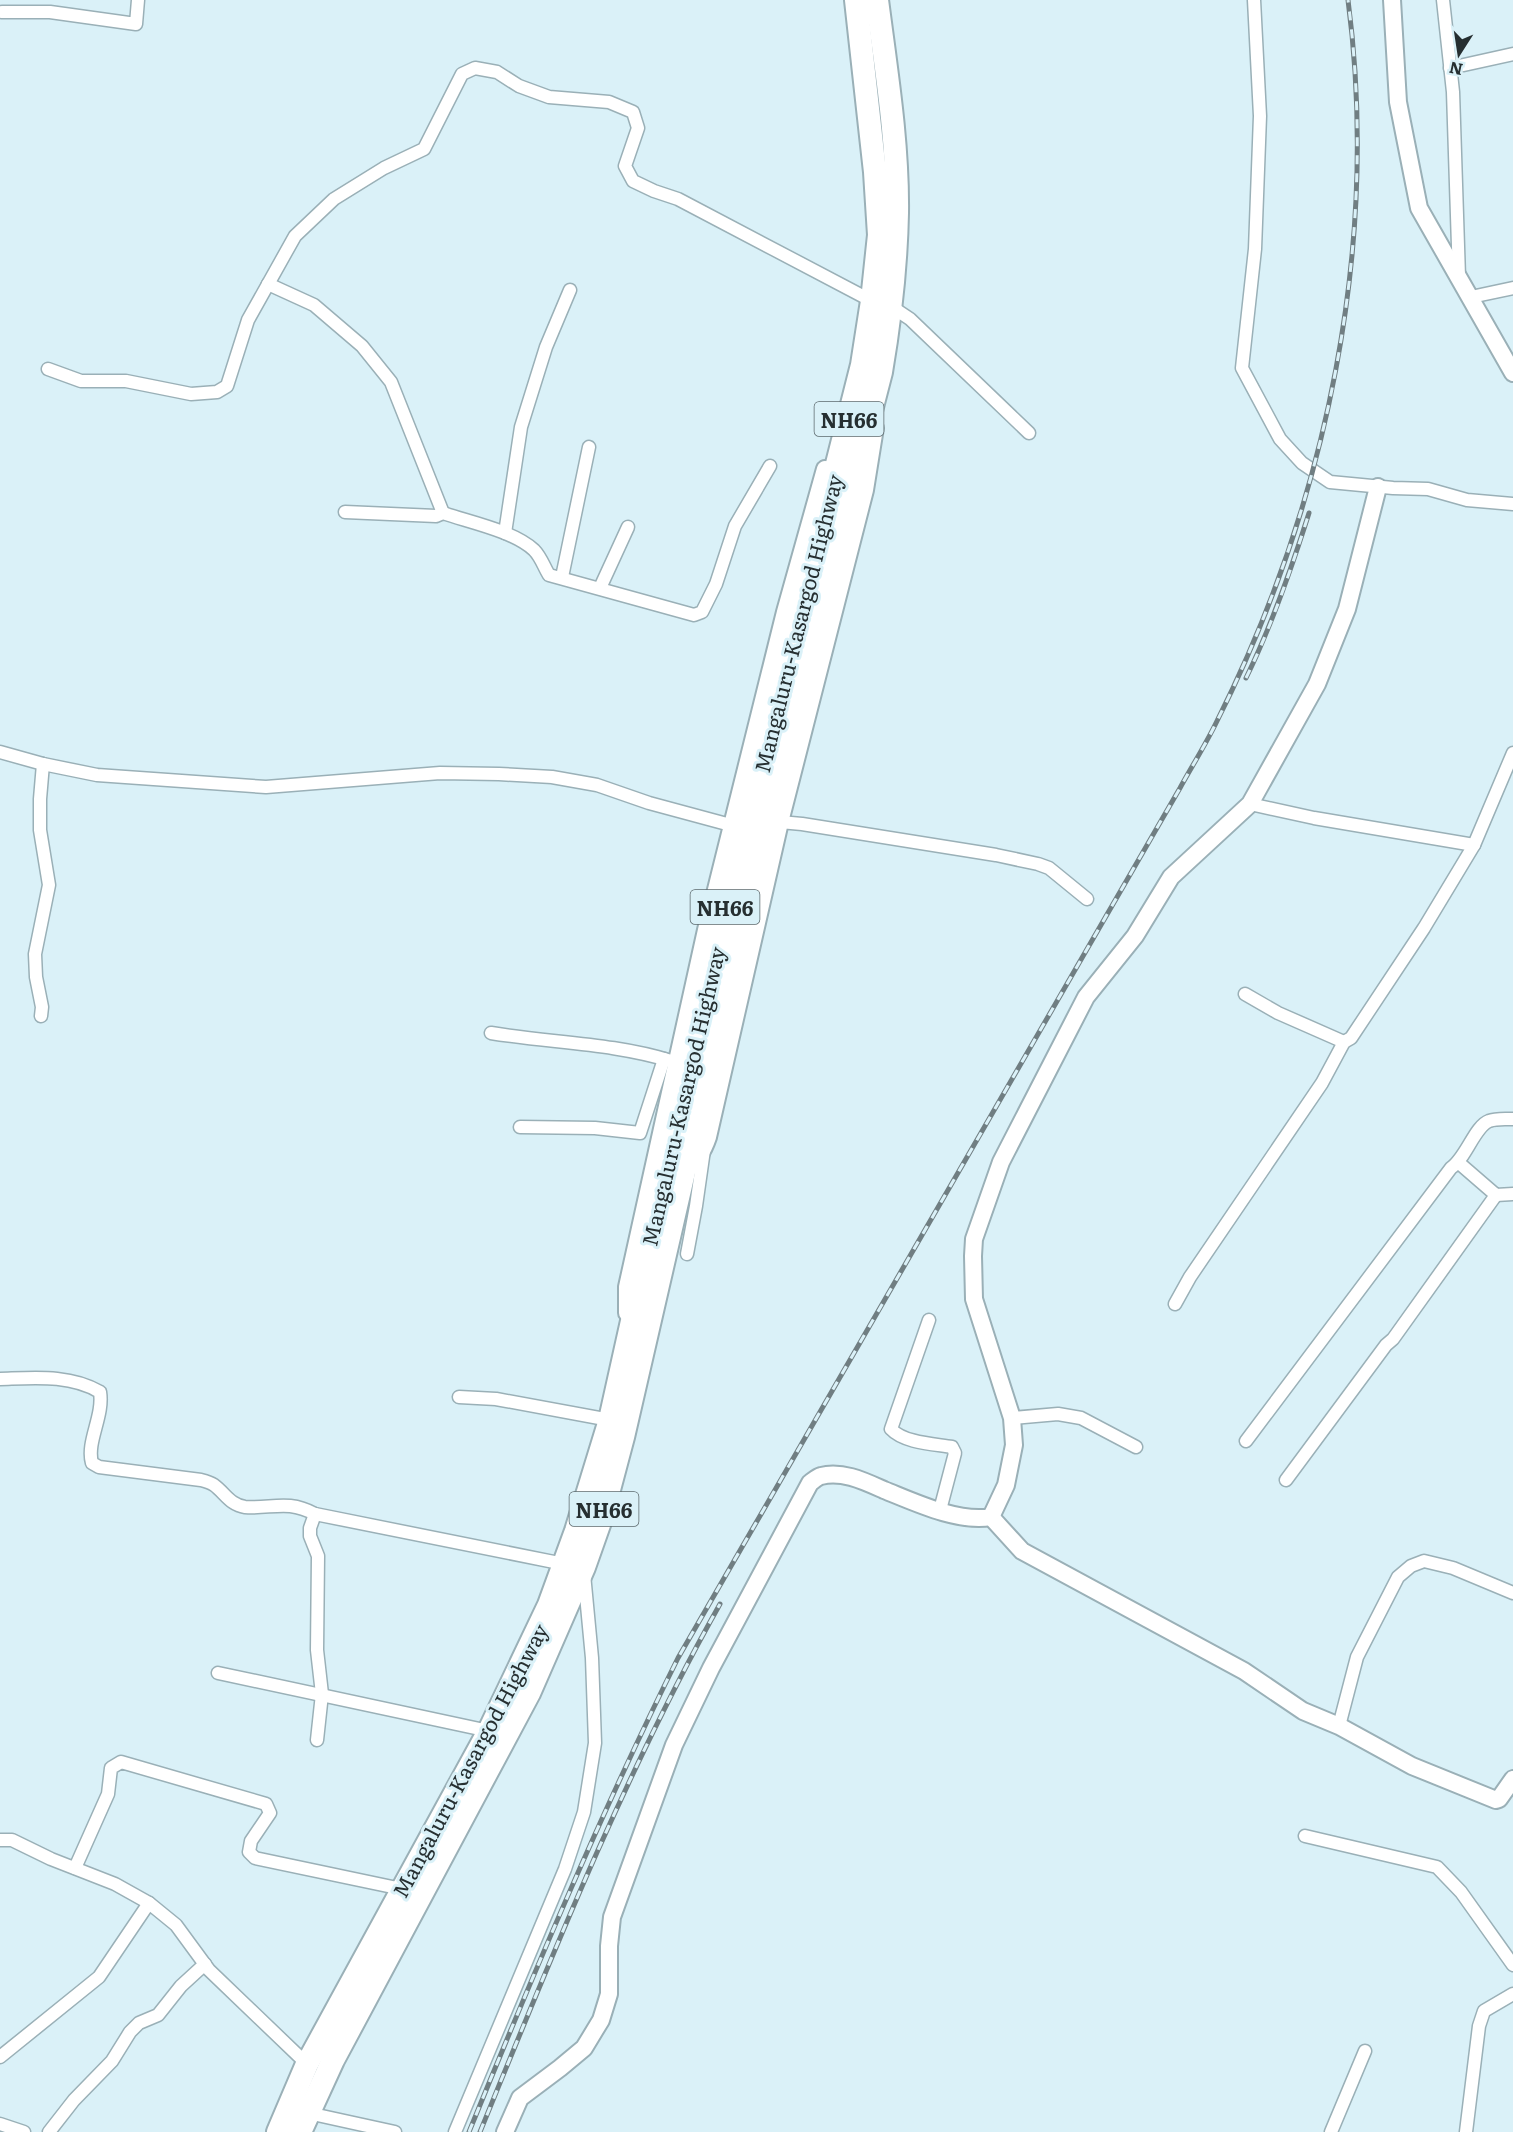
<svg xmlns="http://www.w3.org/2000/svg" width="1513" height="2132" font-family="Literata,serif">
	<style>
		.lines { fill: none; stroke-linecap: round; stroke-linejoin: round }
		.street-casing { stroke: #9ab0b7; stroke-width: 15 }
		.secondary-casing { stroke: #9ab0b7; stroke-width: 20 }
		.highway-casing { stroke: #9ab0b7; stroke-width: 26 }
		.street { stroke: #fff; stroke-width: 12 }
		.secondary { stroke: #fff; stroke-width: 16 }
		.highway { stroke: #fff; stroke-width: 22 }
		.rail-casing { stroke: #707e82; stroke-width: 5 }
		.rail { stroke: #daf1f8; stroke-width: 3; stroke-dasharray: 9; stroke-linecap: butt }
		.labels { text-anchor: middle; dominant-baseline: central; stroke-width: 6; stroke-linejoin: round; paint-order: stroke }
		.shield { fill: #daf1f8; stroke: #5c696d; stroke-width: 1.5 }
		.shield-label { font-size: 20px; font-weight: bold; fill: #262f31 }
		.street-label { font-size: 21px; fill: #262f31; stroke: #daf1f8 }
	</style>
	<rect width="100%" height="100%" fill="#daf1f8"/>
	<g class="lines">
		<defs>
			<g id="street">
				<path d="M1254 0 1260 116 1255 249 1242 368 1280 439 1302 463 1330 482 1393 488 1428 489 1467 500 1513 504"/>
				<path d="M1443 0 1453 92 1459 277"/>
				<path d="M2 12H50L136 24 138 0"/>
				<path d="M1450 68 1513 54"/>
				<path d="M268 284 314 305 362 346 391 382 443 513"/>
				<path d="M1471 297 1513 288"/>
				<path d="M892 307 910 319 1029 433"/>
				<path d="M48 369 81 381H126L191 394 217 392 227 386 248 320 295 236 334 199 384 168 424 149 462 74 475 68 497 72 519 86 549 97 609 102 633 112 638 128 625 166 633 181 654 191 678 199 872 301"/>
				<path d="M345 512 436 516 443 513C469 522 514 531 534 550 541 557 544 567 549 575L694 615 702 612 716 584 735 526 770 466"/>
				<path d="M505 533 521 427 546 347 570 290"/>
				<path d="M562 577 589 447"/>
				<path d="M600 588 628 527"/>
				<path d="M0 752 43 764 97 775 266 787 440 773 499 774 552 777 597 785 649 803 738 827"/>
				<path d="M1250 804 1314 818 1474 845"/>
				<path d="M780 822 802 824 996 855 1038 864 1049 868 1087 899"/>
				<path d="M1245 994 1278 1013 1344 1042"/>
				<path d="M41 1016 42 1007 36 977 35 954 49 885 40 830V799L43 764"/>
				<path d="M491 1033C551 1043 613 1043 671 1061"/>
				<path d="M520 1127 595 1128 640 1133 664 1059"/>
				<path d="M1459 1163 1496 1195 1513 1194"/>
				<path d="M687 1254 696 1206 704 1150"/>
				<path d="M1175 1304 1190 1277 1322 1083 1344 1042 1351 1038 1424 928 1474 845 1513 753"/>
				<path d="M929 1320 891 1429C904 1443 934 1444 952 1447L955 1453 940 1510"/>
				<path d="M0 1379C33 1378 70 1374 100 1392 104 1416 86 1442 92 1463L99 1467 201 1480C205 1481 211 1483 214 1485 225 1493 230 1505 245 1507 272 1509 287 1499 315 1514L564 1564"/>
				<path d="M459 1397 496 1399 610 1420"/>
				<path d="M1012 1418 1058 1414 1081 1418 1136 1447"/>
				<path d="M1246 1441 1451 1168C1466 1158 1475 1126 1489 1121 1496 1118 1506 1119 1513 1119"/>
				<path d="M1286 1480 1386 1345 1393 1339 1496 1195"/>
				<path d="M315 1514 310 1528V1536L318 1556 317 1650 322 1694 317 1740"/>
				<path d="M218 1673 489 1731"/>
				<path d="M1339 1726 1357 1657 1398 1577 1411 1566 1424 1561 1453 1568 1513 1593"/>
				<path d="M1305 1836 1437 1867 1461 1892 1513 1965"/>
				<path d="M0 1840H12L51 1859 115 1884 149 1903 176 1925 209 1970 307 2064"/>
				<path d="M75 1868 108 1794 111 1768 121 1762 266 1804 270 1813 251 1841 249 1852 255 1858 402 1889"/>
				<path d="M0 2057 99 1977 149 1903"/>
				<path d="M308 2113 395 2132"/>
				<path d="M0 2124 24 2132"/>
				<path d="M49 2132 74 2100 112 2061 130 2032 139 2023 158 2015 181 1986 205 1964"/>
				<path d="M455 2132 565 1869 584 1812 595 1743 592 1658 584 1574"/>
				<path d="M1331 2132 1365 2051"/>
				<path d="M1466 2132 1479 2026 1484 2011 1513 1994"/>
			</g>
			<g id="secondary">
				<path d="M1392 0 1398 102 1419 208 1513 373"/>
				<path d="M685 1170C697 1160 703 1152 708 1137L780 822 865 490 875 428"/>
				<path d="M627 1313V1287L706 930 785 612 825 469"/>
				<path d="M991 1517 1006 1485 1014 1445 1012 1418 974 1299 973 1256 974 1239 1001 1162 1086 997 1135 936 1171 877 1250 804 1317 684 1347 609 1378 487"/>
				<path d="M991 1517 1022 1551 1244 1671 1303 1711 1339 1726 1412 1766 1496 1800 1499 1799 1513 1779"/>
				<path d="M505 2132 520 2098 560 2068 584 2048 601 2020 609 1994V1946L612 1917 674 1745 711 1668 810 1483C813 1481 817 1477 821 1476 842 1470 866 1482 884 1490 914 1502 958 1523 991 1517"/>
			</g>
			<g id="highway">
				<path d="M278 2132 307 2064 489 1731 549 1605 576 1531 610 1420 717 939 862 365 872 301 879 235 875 172 856 0"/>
				<path d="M300 2132 333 2060 529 1693 584 1567 602 1516 623 1437 762 833 881 372C890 319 896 267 897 213 898 142 886 70 877 0"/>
			</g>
		</defs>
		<use href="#street" class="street-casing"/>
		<use href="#secondary" class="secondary-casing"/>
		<use href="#highway" class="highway-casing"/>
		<use href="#street" class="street"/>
		<use href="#secondary" class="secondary"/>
		<use href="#highway" class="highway"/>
		<defs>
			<g id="rail">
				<path d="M1246 678C1272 625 1291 570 1309 513"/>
				<path d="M469 2132C534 1972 601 1813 678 1658L1180 788C1192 766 1206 744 1217 721 1327 502 1380 244 1348 0"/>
				<path d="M480 2132C553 1953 625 1773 720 1604"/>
			</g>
		</defs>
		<use href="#rail" class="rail-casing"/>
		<use href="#rail" class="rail"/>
	</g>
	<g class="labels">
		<g class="shield">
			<rect x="814.5" y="402" width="69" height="34" rx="4.5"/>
			<rect x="690.5" y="890" width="69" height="34" rx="4.5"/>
			<rect x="569.5" y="1492" width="69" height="34" rx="4.5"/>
		</g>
		<g class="shield-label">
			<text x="849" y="419">NH66</text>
			<text x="725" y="907">NH66</text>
			<text x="604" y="1509">NH66</text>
		</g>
		<g class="street-label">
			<text transform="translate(797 623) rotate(-76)">Mangaluru-Kasargod Highway</text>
			<text transform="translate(682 1096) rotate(-77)">Mangaluru-Kasargod Highway</text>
			<text transform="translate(469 1760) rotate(-62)">Mangaluru-Kasargod Highway</text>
		</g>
	</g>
	<g transform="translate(1459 54) rotate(192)" stroke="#daf1f8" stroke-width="4.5" paint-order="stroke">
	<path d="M0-4.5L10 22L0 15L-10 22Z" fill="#262f31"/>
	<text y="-9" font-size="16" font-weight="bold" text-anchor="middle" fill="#262f31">N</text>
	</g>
</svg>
